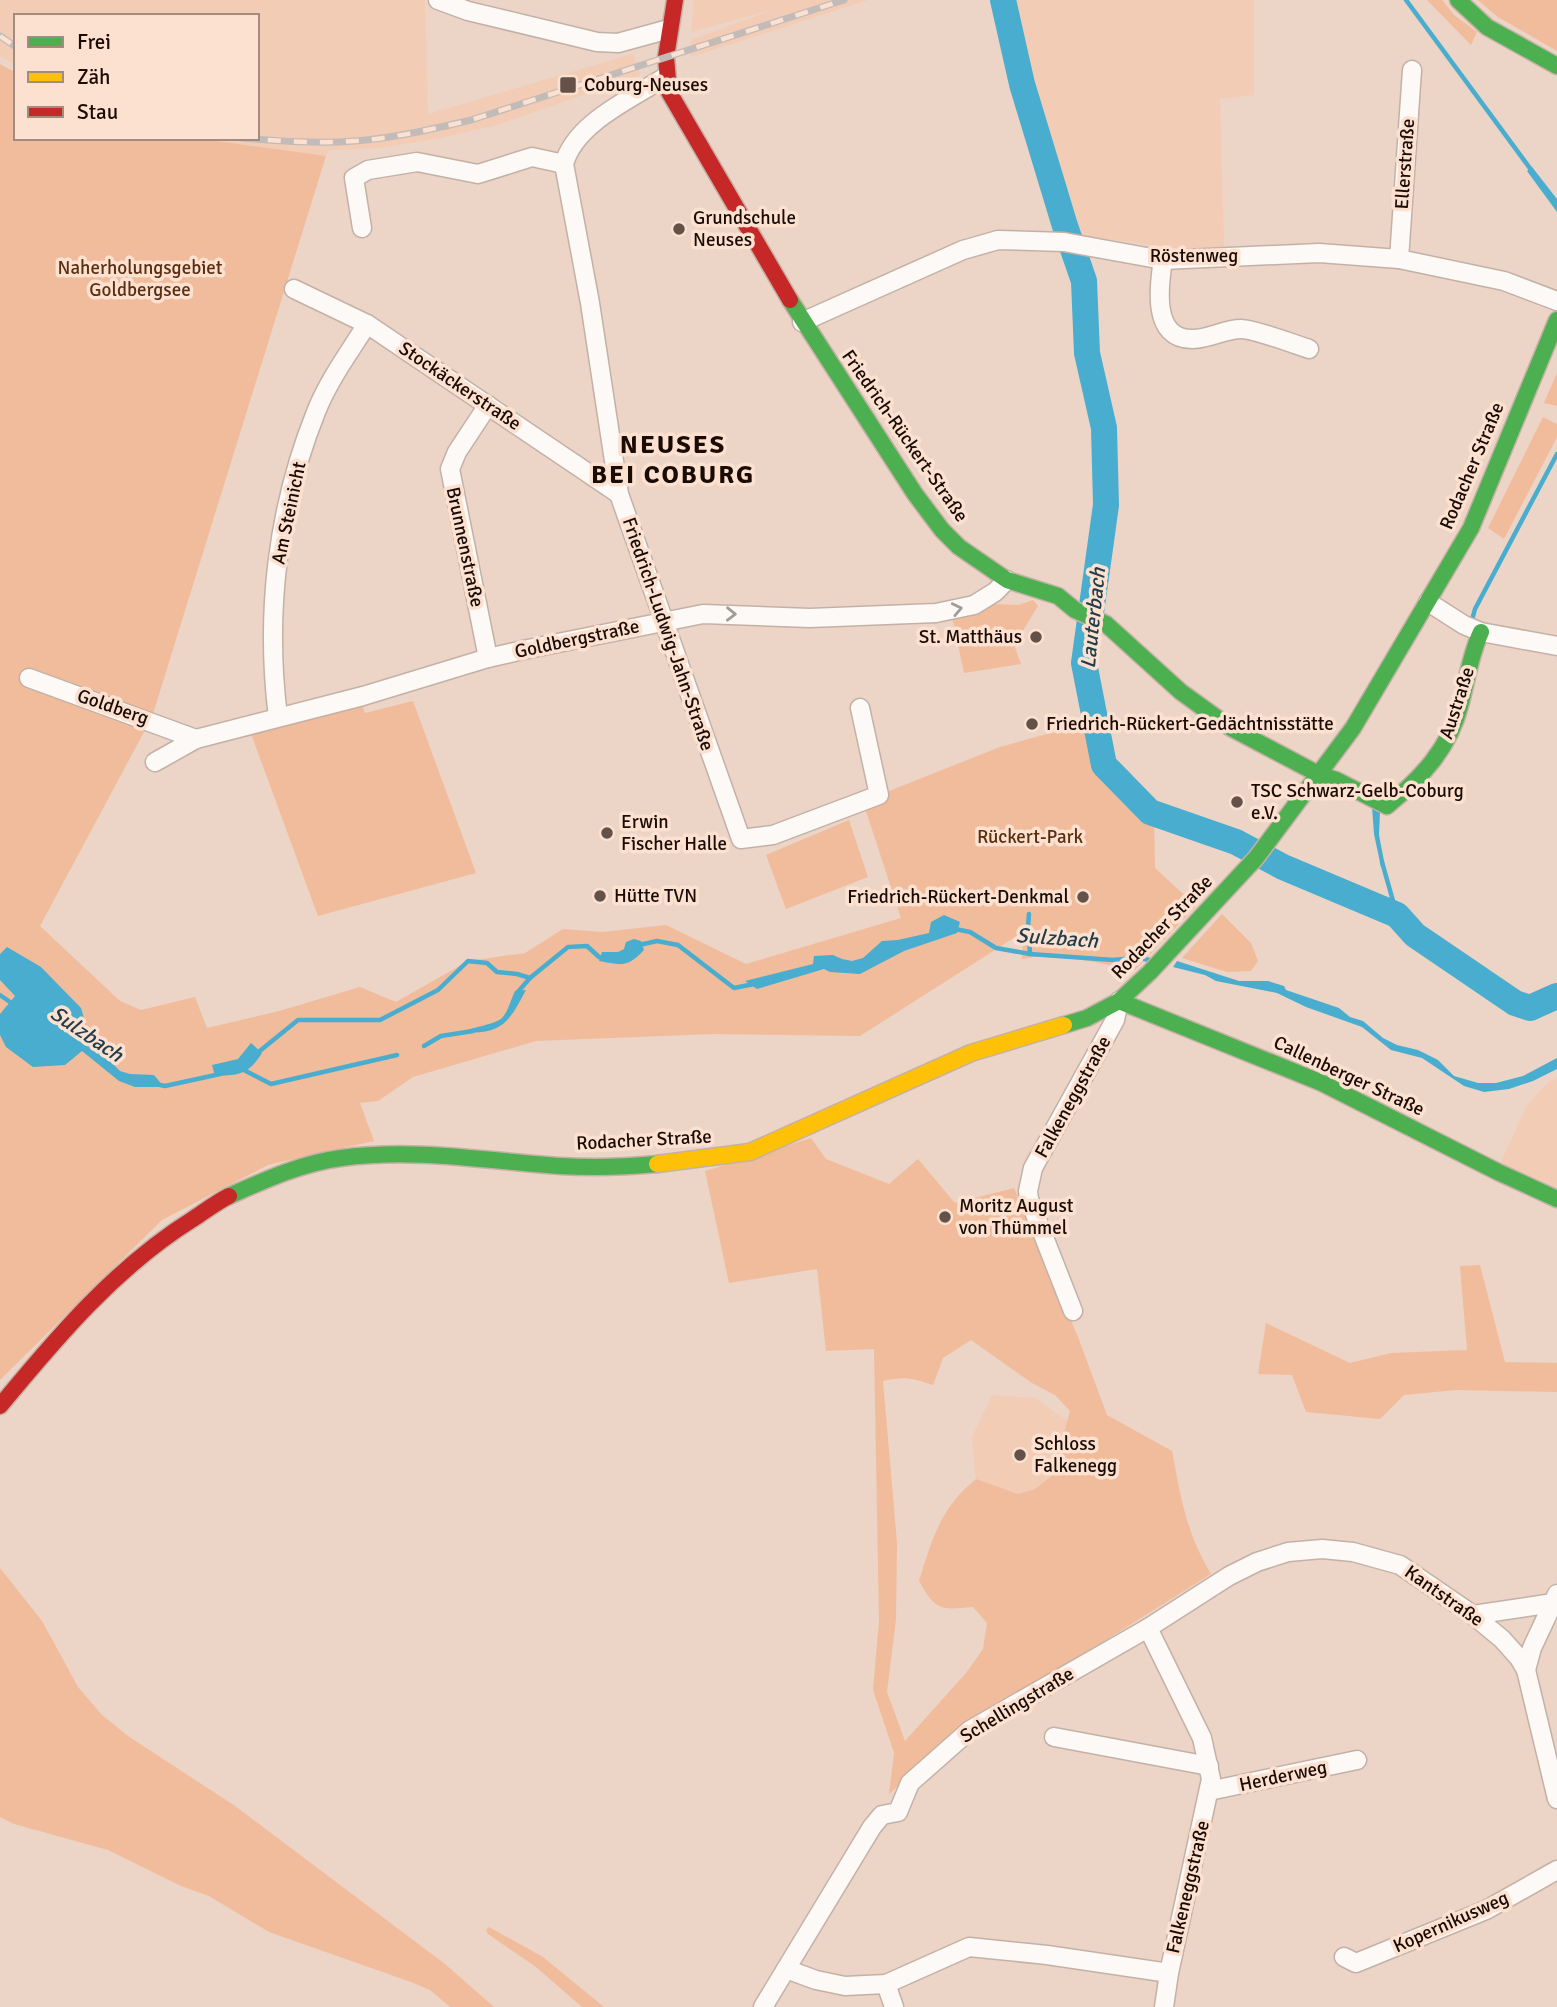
<svg xmlns="http://www.w3.org/2000/svg" width="1557" height="2007" font-family="Signika,sans-serif">
	<style>
		.built { fill: #f3ccb6 }
		.green { fill: #f1bc9c; fill-rule: evenodd }
		.water { fill: #48adce }
		.lines { fill: none; stroke-linecap: round; stroke-linejoin: round }
		.stream { stroke: #48adce; stroke-width: 4.5 }
		.river { stroke: #48adce; stroke-width: 26 }
		.street-casing { stroke: #c4b1a6; stroke-width: 21 }
		.fast-casing { stroke: #c4b1a6; stroke-width: 19 }
		.slow-casing { stroke: #c4b1a6; stroke-width: 19 }
		.jam-casing { stroke: #c4b1a6; stroke-width: 19 }
		.street { stroke: #fcf9f6; stroke-width: 18 }
		.fast { stroke: #4caf50; stroke-width: 16 }
		.slow { stroke: #ffc107; stroke-width: 16 }
		.jam { stroke: #c62828; stroke-width: 16 }
		.rail-casing { stroke: #c2bbb8; stroke-width: 7 }
		.rail { stroke: #fce1d1; stroke-width: 4.5; stroke-dasharray: 13; stroke-linecap: butt }
		.oneway { stroke: #a29a95 }
		.poi-dot { fill: #645148; stroke: #fce1d1; stroke-width: 2.5 }
		.labels { text-anchor: middle; dominant-baseline: central; stroke-width: 7; stroke-linejoin: round; paint-order: stroke }
		.poi-label { font-size: 19px; fill: #1a0b04; stroke: #fce1d1; text-anchor: start }
		.street-label { font-size: 19px; fill: #1a0b04; stroke: #fce1d1 }
		.park-label { font-size: 19px; fill: #5a2e0f; stroke: #fce1d1 }
		.water-label { font-size: 21px; font-style: italic; fill: #233c49; stroke: #fce1d1 }
		.district-label { font-size: 26px; font-weight: bold; letter-spacing: 2px; fill: #1a0b04; stroke: #fce1d1 }
	</style>
	<rect width="100%" height="100%" fill="#ecd4c6"/>
	<g class="built">
		<path d="M0 0H425L428 114 633 54 640 75 497 125 441 138 381 148 329 150 326 156 195 138H257V16H16V65L0 56Z"/>
		<path d="M694 0H868L691 57V40L775 9 691 32Z"/>
		<path d="M999 0H1254V95L1220 99 1224 248 1179 249 1056 232 1032 153Z"/>
		<path d="M1557 1077V1190L1498 1168 1528 1104 1546 1084Z"/>
		<path d="M992 1395 1035 1398 1069 1422 1053 1475 1035 1489 1018 1494 976 1479 972 1437Z"/>
	</g>
	<g class="green">
		<path d="M1427 0H1442L1454 15 1477 32 1471 45Z"/>
		<path d="M1478 0H1557V51L1498 17Z"/>
		<path d="M0 64 16 73V138H195L326 156 152 717 40 926 120 1001 141 1010 195 997 207 1028 279 1011 360 987 396 1002 468 961 525 953 563 929 603 932 666 925 746 964 901 918 865 808 879 795 1000 747 1090 722 1101 774 1154 819 1155 868 1196 906 1135 970 1052 954 1022 959 1023 932 860 1036 713 1034 536 1041 413 1077 378 1101 360 1103 374 1141 268 1165 162 1220 0 1380Z"/>
		<path d="M1557 373V406L1544 403Z"/>
		<path d="M1543 417 1557 424V437L1504 539 1488 528Z"/>
		<path d="M1033 600 1038 606 1014 645 1021 664 964 673 952 616 994 604 1018 605Z"/>
		<path d="M413 701 476 873 318 916 250 731 361 703 365 713Z"/>
		<path d="M849 820 868 877 786 909 766 855Z"/>
		<path d="M1222 914 1251 943 1258 961 1251 971 1227 972 1182 958Z"/>
		<path d="M811 1138 826 1159 889 1184 918 1159 955 1203 1014 1188 1078 1337 1107 1415 1172 1451C1181 1499 1186 1532 1211 1574L958 1733 889 1794 894 1753 873 1690 879 1621 874 1349 826 1351 817 1269 729 1283 705 1171ZM971 1340 1032 1383 1055 1395 1070 1411 1053 1475 1035 1489 1018 1494 976 1479C941 1507 932 1539 919 1581 936 1611 940 1610 973 1607L987 1623 983 1649 966 1673 905 1741 887 1692 896 1619 897 1543 883 1381C905 1376 912 1378 933 1385L943 1358Z"/>
		<path d="M1480 1265 1505 1362 1557 1363V1392L1456 1390 1404 1395 1380 1419 1306 1412 1292 1375 1258 1374 1266 1323 1350 1363 1391 1353 1467 1350 1460 1266Z"/>
		<path d="M0 1568 42 1621 78 1687 102 1715 128 1736 235 1806 445 1964 494 2007H450L430 1990 411 1982 269 1932 209 1896 181 1886 108 1850 14 1824 0 1817Z"/>
		<path d="M489 1927 543 1957 604 2007H582L536 1967 488 1934 486 1930Z"/>
	</g>
	<g class="water">
		<path d="M1532 167 1557 199V212L1527 171Z"/>
		<path d="M1084 626 1093 629 1094 641 1089 667 1080 673Z"/>
		<path d="M1372 807 1380 811 1379 835 1385 866 1381 867 1374 834Z"/>
		<path d="M1204 827 1250 845 1244 852 1203 838Z"/>
		<path d="M944 915 960 922 957 933 904 951 860 974 830 972 824 969 757 989 745 981 813 964 814 956 833 955 842 959 852 961 863 958 882 941 898 940 929 933 931 922Z"/>
		<path d="M634 939 641 941 644 950C627 968 622 965 599 961L602 952H618L624 949 626 942Z"/>
		<path d="M7 947 41 967 81 1008 91 1042 120 1071 130 1074 154 1075 164 1087H135L119 1081 82 1051 65 1065 33 1067 6 1047 0 1035V1014L15 996 0 980V954Z"/>
		<path d="M1177 961 1239 981H1268L1284 986 1286 990 1339 1008 1350 1017 1363 1021 1383 1038 1397 1045 1418 1050 1438 1060 1454 1076 1478 1083H1496L1523 1076 1557 1058V1069L1533 1081 1509 1089 1484 1092 1464 1086 1422 1058 1391 1050 1362 1027 1306 1007 1277 993 1216 981 1205 975 1173 967Z"/>
		<path d="M526 990C509 1022 502 1035 463 1032 472 1027 497 1024 502 1018 508 1012 511 999 515 991Z"/>
		<path d="M251 1043 262 1053C248 1075 239 1075 215 1076L212 1065 238 1059Z"/>
	</g>
	<g class="lines">
		<g class="stream">
			<path d="M1406 0 1532 171"/>
			<path d="M1471 624 1475 609 1557 454"/>
			<path d="M1382 862 1397 915"/>
			<path d="M1028 926 1029 914"/>
			<path d="M955 929 970 932 996 948 1030 954 1113 960 1137 958 1150 960"/>
			<path d="M1029 935 1030 954"/>
			<path d="M639 945 657 941 678 945 734 988 754 984"/>
			<path d="M517 993 530 978 568 947 587 946 599 957 604 958"/>
			<path d="M0 995 13 1004"/>
			<path d="M424 1046 441 1036 473 1031"/>
			<path d="M256 1054 298 1020H380L438 990 468 961 487 963 497 972 517 974 530 978"/>
			<path d="M242 1069 271 1084 397 1055"/>
			<path d="M160 1085 165 1086 220 1074"/>
		</g>
		<path class="river" d="M1003 0 1022 84 1065 226 1084 281 1087 353 1104 428 1106 505 1084 663 1104 765 1150 812 1236 842 1283 867 1397 915 1415 935 1515 1003 1530 1008 1557 996"/>
		<defs>
			<g id="street">
				<path d="M438 0 468 11 597 42 618 43 669 29"/>
				<path d="M665 77C631 99 575 123 564 164L590 303 619 494 741 839 773 835 879 795 860 708"/>
				<path d="M362 228 354 178 368 170 417 162 478 174 532 157 564 164"/>
				<path d="M1399 259 1412 70"/>
				<path d="M1163 260C1159 285 1151 340 1193 339 1209 339 1225 329 1241 329 1254 329 1294 344 1309 349"/>
				<path d="M294 289 367 324 619 494"/>
				<path d="M802 322 963 250 998 240 1064 242 1163 260 1319 253 1399 259 1504 281 1557 301"/>
				<path d="M488 405 457 452 450 469 488 658"/>
				<path d="M1428 602 1464 625 1481 632 1557 646"/>
				<path d="M29 678 196 739"/>
				<path d="M278 717C265 614 277 509 316 412 328 381 349 353 367 324"/>
				<path d="M155 762 196 739 363 696 488 658 523 650 703 614 810 618 936 613 974 605 995 592 1007 580"/>
				<path d="M1073 1311 1029 1199 1028 1191 1033 1168 1115 1020 1119 1001"/>
				<path d="M1473 1615 1553 1603 1557 1594"/>
				<path d="M1148 1628 1202 1738 1211 1779 1169 1973 1164 2007"/>
				<path d="M1526 1670 1532 1648 1553 1603"/>
				<path d="M1054 1737 1209 1766"/>
				<path d="M1209 1791 1357 1760"/>
				<path d="M1344 1957 1356 1963 1486 1910 1557 1870"/>
				<path d="M786 1969 816 1980 845 1986 886 1984 969 1947 1047 1955 1169 1973"/>
				<path d="M886 1984 894 2007"/>
				<path d="M763 2007 872 1827 882 1815 898 1812 910 1783 970 1730 1148 1628 1229 1576 1257 1562 1288 1552 1322 1549 1353 1552 1400 1565 1473 1615 1502 1639 1519 1658 1526 1670 1557 1799"/>
			</g>
			<g id="fast">
				<path d="M1458 0 1487 27 1557 66"/>
				<path d="M790 300 915 494 942 530 959 547 1007 580 1058 596 1075 610 1106 624 1181 692 1231 728 1320 775 1336 780 1387 806C1421 778 1449 749 1460 706 1467 681 1470 655 1481 632"/>
				<path d="M1119 1001 1322 1083 1498 1172 1557 1199"/>
				<path d="M1064 1025 1087 1018 1119 1001 1150 972 1256 858 1353 728 1471 528 1557 320"/>
				<path d="M229 1196C265 1180 302 1163 341 1158 415 1148 487 1161 560 1166 593 1168 625 1167 657 1164"/>
			</g>
			<path id="slow" d="M657 1164 750 1152 971 1053 1064 1025"/>
			<g id="jam">
				<path d="M675 0 666 57 669 92 790 300"/>
				<path d="M0 1406C57 1337 116 1267 193 1219 205 1211 217 1202 229 1196"/>
			</g>
		</defs>
		<use href="#street" class="street-casing"/>
		<use href="#fast" class="fast-casing"/>
		<use href="#slow" class="slow-casing"/>
		<use href="#jam" class="jam-casing"/>
		<use href="#street" class="street"/>
		<use href="#fast" class="fast"/>
		<use href="#slow" class="slow"/>
		<use href="#jam" class="jam"/>
		<defs>
			<g id="rail">
				<path d="M0 36 16 47"/>
				<path d="M242 138C279 141 317 144 355 141 394 138 433 129 471 120L844 0"/>
			</g>
		</defs>
		<use href="#rail" class="rail-casing"/>
		<use href="#rail" class="rail"/>
	</g>
	<defs><path id="oneway-chevron" d="M-2-3.5L2.5 0L-2 3.5" fill="none" stroke-width="1.6" stroke-linecap="round" stroke-linejoin="round" transform="scale(1.75)"/></defs>
	<g class="oneway">
		<use href="#oneway-chevron" transform="translate(957 609) rotate(-12)"/>
		<use href="#oneway-chevron" transform="translate(731 614) rotate(1)"/>
	</g>
	<g class="poi-dot">
		<rect x="559" y="76" width="18" height="18" rx="3.5"/>
		<circle cx="679" cy="229" r="7"/>
		<circle cx="1036" cy="637" r="7"/>
		<circle cx="1032" cy="724" r="7"/>
		<circle cx="1237" cy="802" r="7"/>
		<circle cx="607" cy="833" r="7"/>
		<circle cx="600" cy="896" r="7"/>
		<circle cx="1083" cy="897" r="7"/>
		<circle cx="945" cy="1217" r="7"/>
		<circle cx="1020" cy="1455" r="7"/>
	</g>
	<g class="labels">
		<g class="poi-label">
			<text x="584" y="85">Coburg-Neuses</text>
			<text x="693" y="218">Grundschule<tspan x="693" dy="22">Neuses</tspan></text>
			<text x="1022" y="637" text-anchor="end">St. Matthäus</text>
			<text x="1046" y="724">Friedrich-Rückert-Gedächtnisstätte</text>
			<text x="1251" y="791">TSC Schwarz-Gelb-Coburg<tspan x="1251" dy="22">e.V.</tspan></text>
			<text x="621" y="822">Erwin<tspan x="621" dy="22">Fischer Halle</tspan></text>
			<text x="614" y="896">Hütte TVN</text>
			<text x="1069" y="897" text-anchor="end">Friedrich-Rückert-Denkmal</text>
			<text x="959" y="1206">Moritz August<tspan x="959" dy="22">von Thümmel</tspan></text>
			<text x="1034" y="1444">Schloss<tspan x="1034" dy="22">Falkenegg</tspan></text>
		</g>
		<g class="street-label">
			<text transform="translate(1405 164) rotate(-86)">Ellerstraße</text>
			<text x="1194" y="256">Röstenweg</text>
			<text transform="translate(460 386) rotate(34)">Stockäckerstraße</text>
			<text transform="translate(905 436) rotate(55)">Friedrich-Rückert-Straße</text>
			<text transform="translate(1472 466) rotate(-67)">Rodacher Straße</text>
			<text transform="translate(289 513) rotate(-78)">Am Steinicht</text>
			<text transform="translate(465 547) rotate(78)">Brunnenstraße</text>
			<text transform="translate(668 634) rotate(71)">Friedrich-Ludwig-Jahn-Straße</text>
			<text transform="translate(577 639) rotate(-12)">Goldbergstraße</text>
			<text transform="translate(1457 703) rotate(-72)">Austraße</text>
			<text transform="translate(113 707) rotate(19)">Goldberg</text>
			<text transform="translate(1162 927) rotate(-46)">Rodacher Straße</text>
			<text transform="translate(1349 1076) rotate(25)">Callenberger Straße</text>
			<text transform="translate(1073 1097) rotate(-61)">Falkeneggstraße</text>
			<text transform="translate(644 1140) rotate(-3)">Rodacher Straße</text>
			<text transform="translate(1444 1596) rotate(35)">Kantstraße</text>
			<text transform="translate(1017 1705) rotate(-31)">Schellingstraße</text>
			<text transform="translate(1283 1776) rotate(-12)">Herderweg</text>
			<text transform="translate(1188 1887) rotate(-77)">Falkeneggstraße</text>
			<text transform="translate(1451 1922) rotate(-24)">Kopernikusweg</text>
		</g>
		<g class="park-label">
			<text x="140" y="268">Naherholungsgebiet<tspan x="140" dy="22">Goldbergsee</tspan></text>
			<text x="1030" y="837">Rückert-Park</text>
		</g>
		<g class="water-label">
			<text transform="translate(1093 618) rotate(-84)">Lauterbach</text>
			<text transform="translate(1057 938) rotate(4)">Sulzbach</text>
			<text transform="translate(87 1034) rotate(34)">Sulzbach</text>
		</g>
		<g class="district-label">
			<text x="673" y="445">NEUSES<tspan x="673" dy="30">BEI COBURG</tspan></text>
		</g>
	</g>
	<rect x="14" y="14" width="245" height="126" fill="#fce1d1" stroke="#a28b7f" stroke-width="2"/>
	<rect x="28" y="37" width="35" height="10" fill="#4caf50" stroke="#a28b7f" stroke-width="2"/>
	<text x="77" y="49" font-size="21" fill="#1a0b04">Frei</text>
	<rect x="28" y="72" width="35" height="10" fill="#ffc107" stroke="#a28b7f" stroke-width="2"/>
	<text x="77" y="84" font-size="21" fill="#1a0b04">Zäh</text>
	<rect x="28" y="107" width="35" height="10" fill="#c62828" stroke="#a28b7f" stroke-width="2"/>
	<text x="77" y="119" font-size="21" fill="#1a0b04">Stau</text>
</svg>
